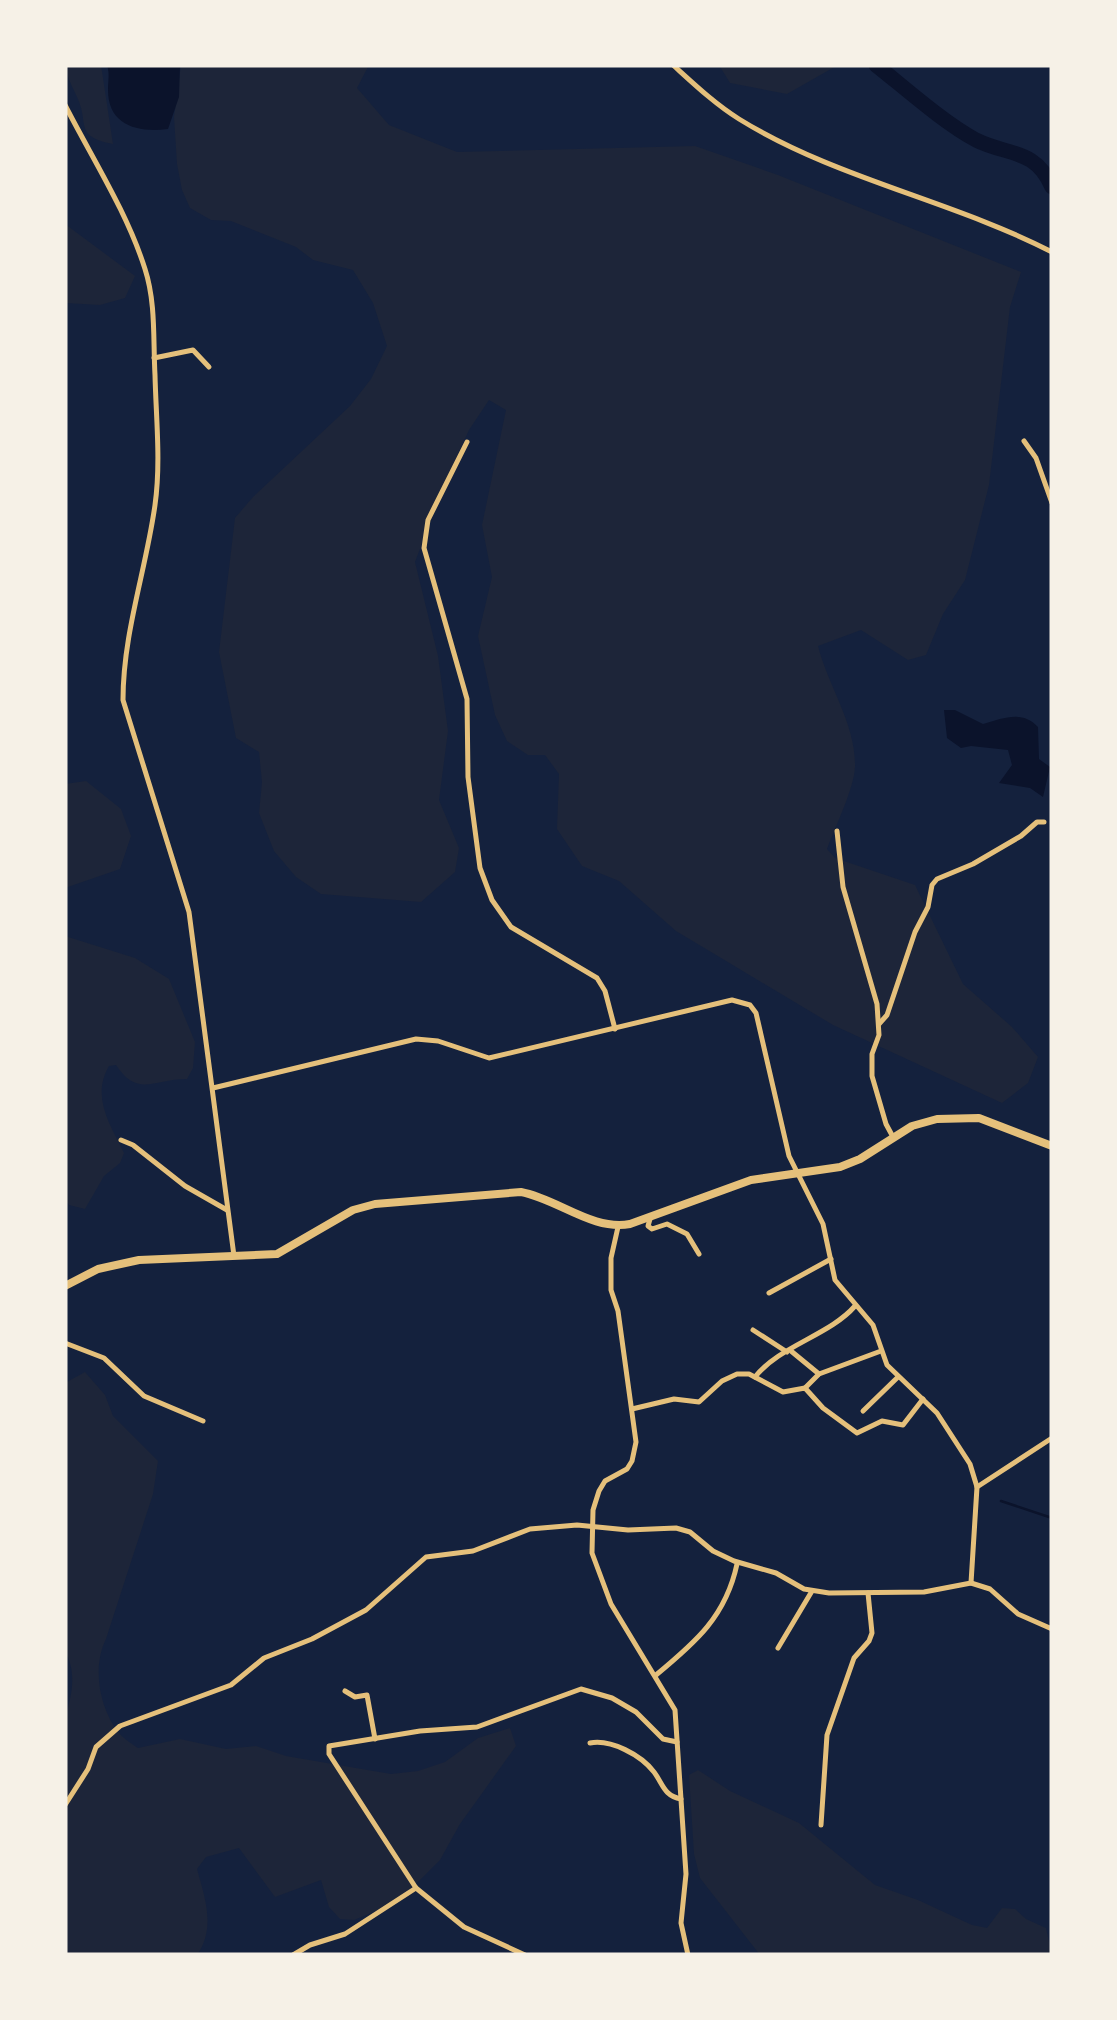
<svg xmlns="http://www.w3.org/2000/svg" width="1117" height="2020" font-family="'Space Grotesk',sans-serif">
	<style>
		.green { fill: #1d2539 }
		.water { fill: #0b132b }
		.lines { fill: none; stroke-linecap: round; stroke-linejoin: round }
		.stream { stroke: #0b132b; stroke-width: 2.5 }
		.river { stroke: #0b132b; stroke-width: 15 }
		.minor { stroke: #e5c07b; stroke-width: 5 }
		.tertiary { stroke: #e5c07b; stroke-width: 5 }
		.primary { stroke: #e5c07b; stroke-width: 8 }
	</style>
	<rect width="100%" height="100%" fill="#14213d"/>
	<g class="green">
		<path d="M65 65H101L113 144C73 136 90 124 77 97 72 86 67 77 65 65Z"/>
		<path d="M181 65H369L357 88 389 125 457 152 695 146 778 175 1021 272 1010 307 989 485 965 580 943 614 926 655 908 660 861 630 818 646C828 686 856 724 855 767 854 789 835 827 827 849L835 858 915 885 963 984 1012 1027 1038 1057 1028 1083 1002 1103 833 1025 676 931 619 881 582 866 557 829 559 774 545 755H528L507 741 495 715 478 636 492 577 482 525 506 410 489 400 469 430 449 473 415 562 438 656 448 731 439 800 459 848 455 872 421 902 321 894 296 877 274 851 259 813 262 782 259 752 236 738 219 652 235 518 253 497 350 406 371 379 387 346 373 303 353 270 313 260 296 247 231 221 211 220 190 208 182 190 177 164 174 117Z"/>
		<path d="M719 65H838L787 94 730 83Z"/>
		<path d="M65 224 135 276 125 298 100 305 65 303Z"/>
		<path d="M86 781 121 809 131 836 120 869 65 888V784Z"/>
		<path d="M65 936 135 958 169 979 195 1042 193 1068 187 1079C153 1079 138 1098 116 1065L109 1066C91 1097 110 1124 124 1153L120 1163 104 1176 85 1209 69 1205 65 1200Z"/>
		<path d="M85 1372 105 1395 113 1416 158 1461 153 1494 106 1639C92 1667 99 1708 119 1733 124 1739 132 1744 138 1748L180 1739 226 1749 256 1746 286 1756 391 1774 418 1771 445 1762 478 1738 510 1728 516 1746 460 1824 440 1860 421 1879 393 1904 354 1920 340 1919 329 1907 321 1880 275 1897 239 1848 206 1857 197 1869C205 1898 216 1928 197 1955H65V1718C72 1695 77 1673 65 1651V1383Z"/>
		<path d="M698 1770 730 1791 799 1823 875 1885 918 1900 972 1925 987 1928 1002 1908 1015 1909 1026 1919 1046 1928 1052 1955H760L700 1878 694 1854 689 1775Z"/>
	</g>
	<g class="water">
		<path d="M107 65H180L179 97 168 129C137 133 108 125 108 90 108 80 110 75 107 65Z"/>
		<path d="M944 710H955L983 724C1004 718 1022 710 1038 727L1039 759 1050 767 1043 797 1030 788 999 783 1012 765 1008 750 971 746 961 748 947 738Z"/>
	</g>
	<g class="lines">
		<path class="stream" d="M1001 1501 1052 1518"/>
		<path class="river" d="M876 65C905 88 944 123 976 140 1008 156 1035 148 1052 187"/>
		<g class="minor">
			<path d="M154 358 193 350 209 367"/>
			<path d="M1024 441 1036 458 1052 503"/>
			<path d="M467 442 428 520 424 548 467 699 468 777 480 868 492 900 511 927 597 978 605 991 615 1029"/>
			<path d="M837 831 843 887 877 1004 879 1035 872 1054V1076L886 1124 893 1137"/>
			<path d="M879 1024 887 1015 915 932 928 907 932 885 937 879 973 864 1021 836 1037 822H1044"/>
			<path d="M213 1088 416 1039 438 1041 489 1058 732 1000 750 1005 756 1013 789 1156 823 1224 835 1280 873 1325 887 1365 937 1413 970 1464 977 1487 971 1583"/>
			<path d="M121 1140 133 1145 185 1186 227 1210"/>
			<path d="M650 1219 648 1226 652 1229 667 1224 687 1234 699 1254"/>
			<path d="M618 1227 611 1258V1290L618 1311 636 1442 632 1461 627 1469 605 1481 599 1491 593 1510 592 1553 611 1604 675 1710 686 1874 681 1923 688 1955"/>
			<path d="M769 1293 831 1259"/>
			<path d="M753 1330 787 1352"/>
			<path d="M65 1343 104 1358 144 1396 203 1421"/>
			<path d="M791 1351 819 1374"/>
			<path d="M755 1377C779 1346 830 1335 855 1306"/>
			<path d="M805 1388 819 1374 881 1351"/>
			<path d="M632 1409 674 1399 699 1402 722 1381 737 1374H749L783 1392 805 1388 823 1408 857 1433 882 1421 903 1425 923 1399"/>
			<path d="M863 1411 898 1377"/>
			<path d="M977 1487 1052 1438"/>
			<path d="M778 1648 812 1591"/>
			<path d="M656 1675C696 1642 726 1616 737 1564"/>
			<path d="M345 1691 355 1697 367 1695 375 1739"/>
			<path d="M590 1743C611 1739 641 1755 654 1772 663 1784 664 1796 681 1799"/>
			<path d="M65 1805 88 1769 96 1747 120 1726 231 1685 264 1658 312 1639 366 1610 426 1557 473 1551 530 1529 577 1525 628 1530 676 1528 690 1532 713 1551 734 1561 776 1573 804 1589 829 1593 924 1592 971 1583 990 1589 1018 1614 1052 1629"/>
			<path d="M821 1825 827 1735 854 1658 869 1641 872 1633 868 1593"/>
			<path d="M293 1955 310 1945 345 1934 416 1888"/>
			<path d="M525 1955 464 1927 416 1888 329 1754V1746L420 1731 477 1727 581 1689 612 1698 636 1712 663 1739 677 1742"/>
		</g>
		<g class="tertiary">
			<path d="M673 65C694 84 715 104 739 119 836 179 951 200 1052 252"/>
			<path d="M65 105C92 158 127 212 145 269 156 303 153 340 155 375 156 418 161 462 155 505 146 570 123 633 123 700L189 912 234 1256"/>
		</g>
		<path class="primary" d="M65 1286 98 1269 139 1260 277 1254 353 1210 375 1204 521 1192C558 1199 592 1231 630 1224L751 1180 840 1167 860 1159 912 1126 937 1119 979 1118 1052 1146"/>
	</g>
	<rect width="1117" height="2020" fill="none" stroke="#f6f1e7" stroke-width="135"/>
</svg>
